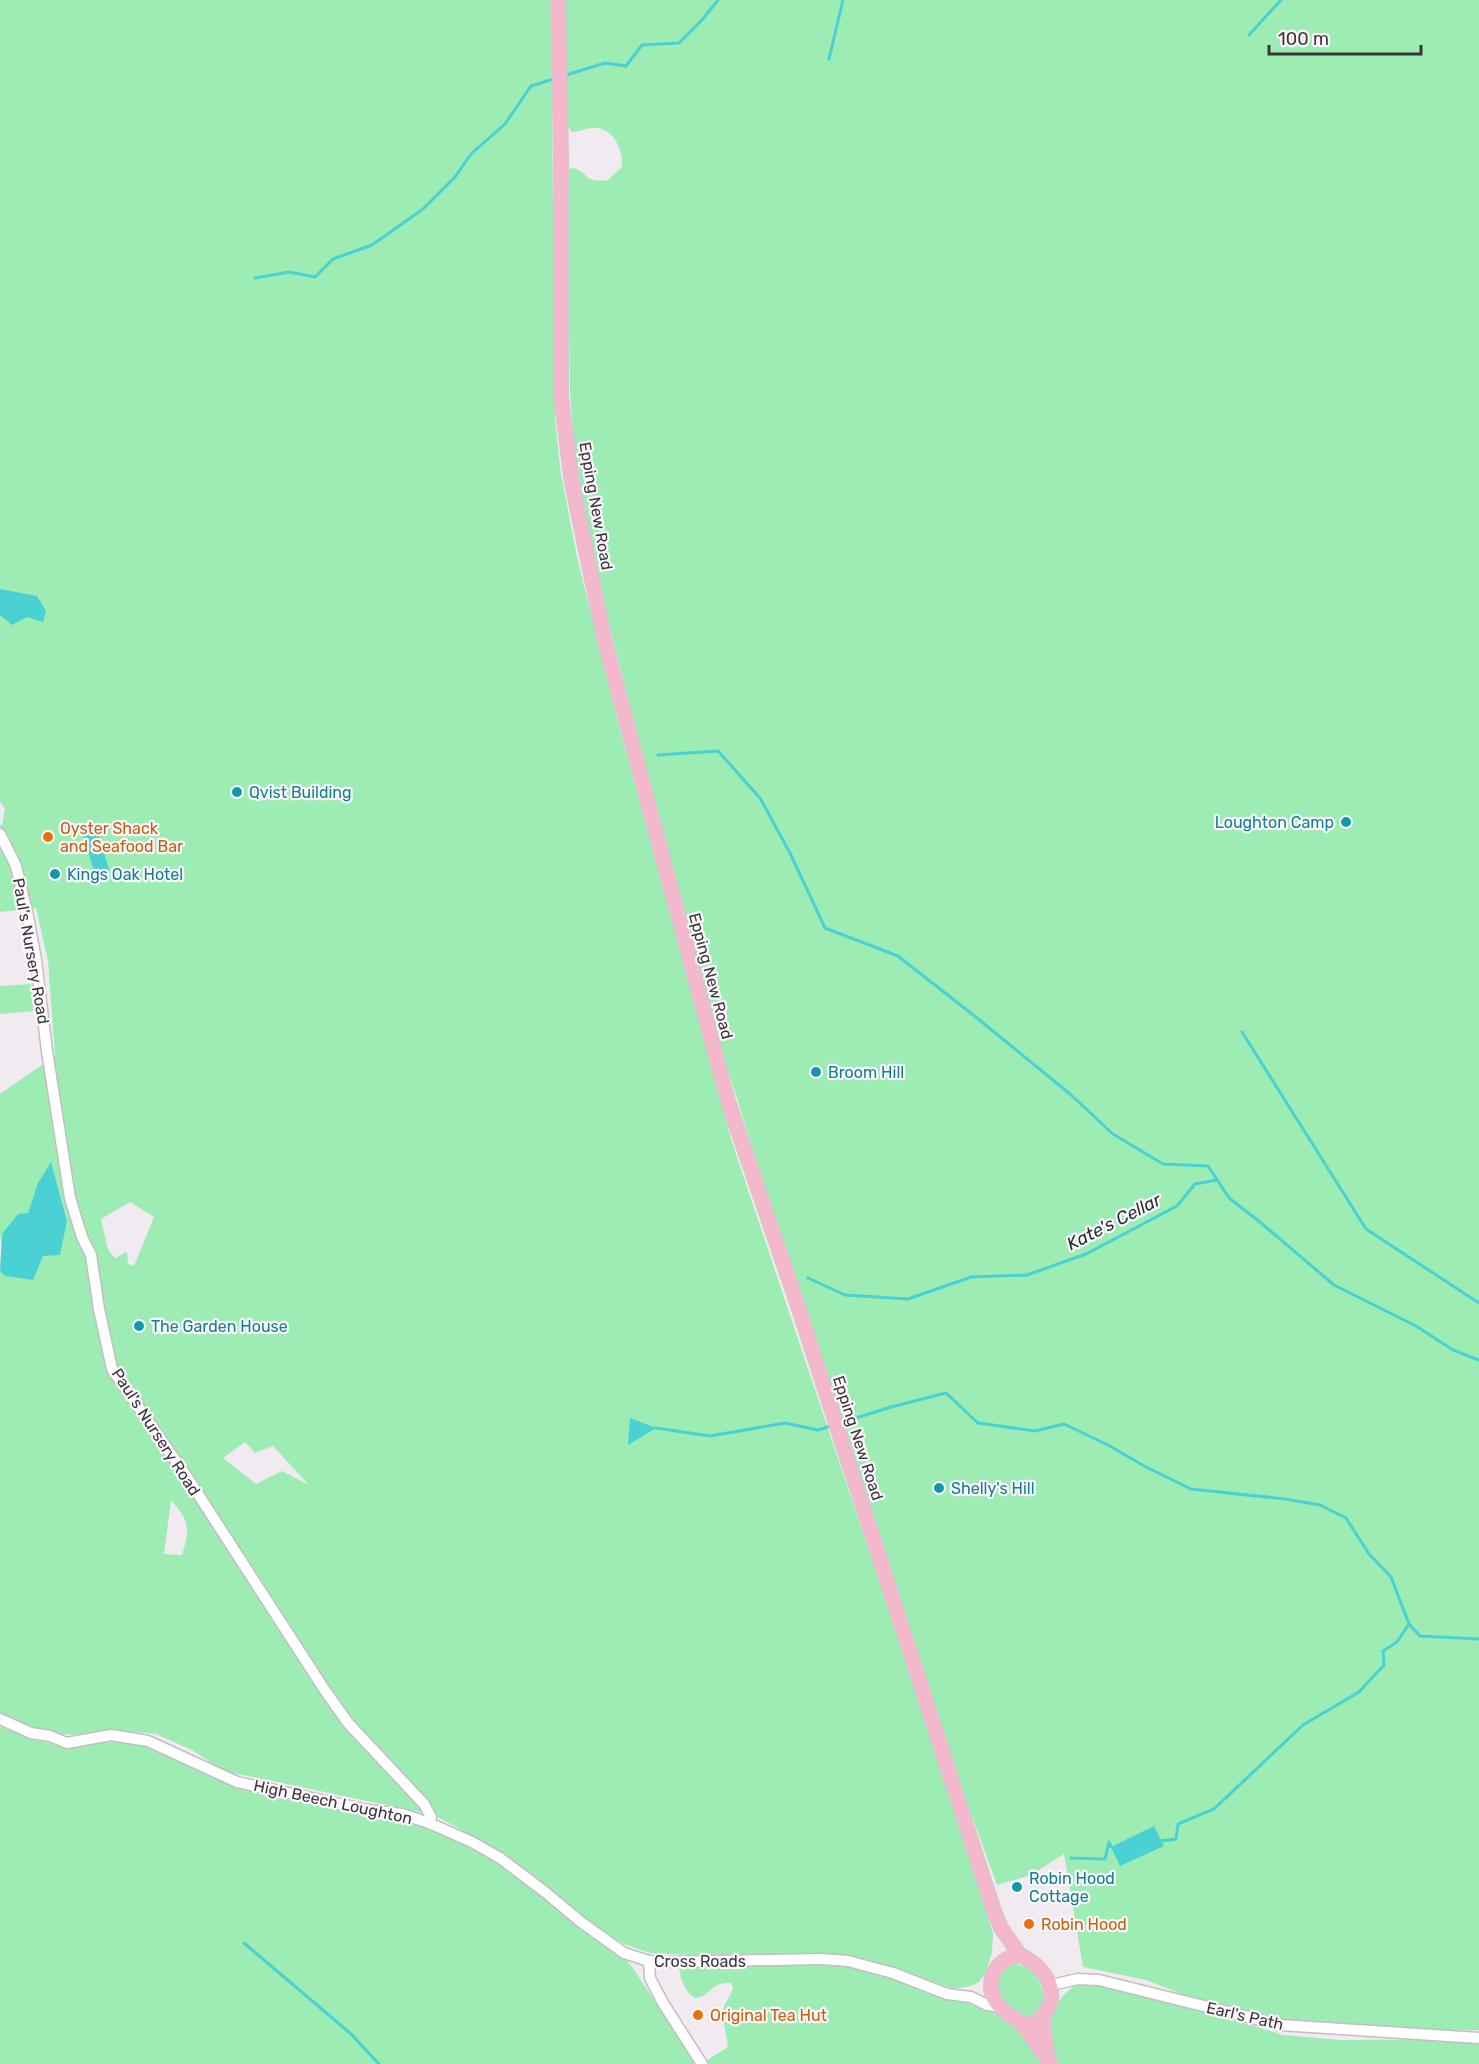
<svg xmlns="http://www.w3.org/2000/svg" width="1479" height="2064" font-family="Rubik,sans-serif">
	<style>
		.green { fill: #9cecb4; fill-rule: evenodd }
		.water { fill: #49d1d4 }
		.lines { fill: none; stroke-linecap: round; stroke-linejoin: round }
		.stream { stroke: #49d1d4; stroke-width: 3 }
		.minor-casing { stroke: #c5bdc4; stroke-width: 13 }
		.major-casing { stroke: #cccbcc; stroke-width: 16 }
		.minor { stroke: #fff; stroke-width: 10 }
		.major { stroke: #f3b8cb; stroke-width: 14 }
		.culture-dot { fill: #0f9aa8; stroke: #fef8fe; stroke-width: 2 }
		.food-dot { fill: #e8710a; stroke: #fef8fe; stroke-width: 2 }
		.labels { text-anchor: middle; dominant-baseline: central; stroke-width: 4.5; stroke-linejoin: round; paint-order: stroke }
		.street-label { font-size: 16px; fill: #393639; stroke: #fef8fe }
		.culture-label { font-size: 16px; fill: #0d838f; stroke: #fef8fe; text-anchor: start }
		.food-label { font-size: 16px; fill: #c56008; stroke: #fef8fe; text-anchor: start }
		.water-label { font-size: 18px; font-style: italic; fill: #1b3233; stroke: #fef8fe }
	</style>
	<rect width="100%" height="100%" fill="#f2eaf1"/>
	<g class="green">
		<path d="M0 0H551L555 421 561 474 577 557 616 715 732 1142 926 1721 993 1933 992 1952 986 1972 979 1982 971 1986 954 1989 869 1960 827 1954 690 1955 650 1953 624 1944 598 1929 502 1852 434 1815 224 1771 192 1750 156 1734 123 1731 90 1735 52 1734 29 1729 0 1715V1271L5 1276 43 1256 67 1221 51 1163 28 1213 2 1234 0 1242V1094L55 1056 48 961 36 908 0 912V824L2 826 5 808 0 802ZM130 1202 154 1217 134 1266 128 1264 127 1252 115 1258 108 1250 101 1219ZM245 1442 255 1453 273 1446 309 1485 282 1471 256 1484 223 1458ZM171 1500C190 1522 190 1529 182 1555L164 1554Z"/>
		<path d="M565 0H1479V2030L1400 2032 1285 2024 1197 2000 1146 1980 1083 1967 1064 1854 1031 1875 997 1885 948 1750 786 1254 708 1007 593 562 577 479 570 392 567 169C579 165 583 176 593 180 598 181 604 181 608 180L622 167C624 150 612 125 591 128 584 129 578 132 572 132 558 118 565 24 565 0Z"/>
		<path d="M31 984 36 1011 0 1014V986Z"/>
		<path d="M0 1727 31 1739 53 1744 121 1742 145 1744 218 1777 406 1818 469 1845 505 1868 623 1957 632 1967 697 2064H0Z"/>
		<path d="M826 1963 861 1969 992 2010C1018 2022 1026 2040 1041 2064H701L728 2047C727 2036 721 2016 724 2006 726 2001 731 1995 733 1989L731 1983C709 1982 712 1996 695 1998 683 1990 681 1980 679 1966Z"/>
		<path d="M1013 1964C1035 1965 1043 1986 1046 2005L1035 2019C1017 2017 999 2002 997 1983L1005 1968Z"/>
		<path d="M1079 1983 1140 1991 1283 2035 1340 2040 1479 2039V2064H1058C1055 2056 1049 2046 1048 2037 1044 2015 1062 1993 1079 1983Z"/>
	</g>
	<g class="water">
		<path d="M0 589 37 596 46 611 43 622 27 617 12 625 0 615Z"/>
		<path d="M95 829 98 831 109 870 108 874 98 876 95 874 83 836 85 832Z"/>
		<path d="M51 1162 67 1221 60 1255 43 1256 33 1280 5 1276 0 1271 2 1234 18 1214 28 1213 38 1183Z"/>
		<path d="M630 1418 656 1428 628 1445Z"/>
		<path d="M1154 1826 1164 1846 1120 1866 1111 1847Z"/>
	</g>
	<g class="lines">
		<g class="stream">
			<path d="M1249 35 1281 0"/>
			<path d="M829 59 843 0"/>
			<path d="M563 76 605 63 626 66 642 45 679 43 702 20 718 0"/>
			<path d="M255 278 289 272 315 277 333 259 372 245 423 209 455 177 471 154 505 124 531 86 557 78"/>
			<path d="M658 755 718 751 760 798 790 853 825 928 898 956 977 1018 1070 1094 1113 1134 1163 1164 1208 1166 1229 1198 1260 1222 1334 1285 1416 1326 1453 1350 1479 1360"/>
			<path d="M1242 1032 1366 1229 1479 1303"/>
			<path d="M808 1278 845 1295 908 1299 971 1277 1027 1275 1086 1254 1177 1206 1195 1184 1217 1180"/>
			<path d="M840 1423 891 1407 946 1393 978 1423 1035 1431 1064 1424 1108 1445 1146 1467 1191 1489 1285 1499 1320 1505 1346 1518 1369 1554 1391 1577 1409 1624 1420 1636 1479 1639"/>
			<path d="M656 1428 710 1436 785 1423 818 1430 834 1425"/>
			<path d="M1161 1841 1176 1839 1178 1824 1214 1809 1303 1725 1359 1692 1384 1665 1383 1651 1397 1642 1409 1624"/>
			<path d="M1071 1858 1105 1859 1109 1842 1111 1847"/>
			<path d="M244 1943 351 2034 379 2064"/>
		</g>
		<defs>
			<g id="minor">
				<path d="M0 834 16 866 28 917 36 960 47 1051 70 1198 82 1237 91 1255 99 1309 112 1369 187 1477 324 1689 348 1723 424 1804 431 1817 429 1823"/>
				<path d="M0 1719 31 1733 50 1736 67 1743 111 1735 148 1741 237 1782 368 1810 402 1814 429 1823 472 1842 500 1858 545 1892 581 1922 624 1953 649 1961 667 1962 821 1959 848 1961 893 1973 947 1994 971 1997 987 2005 1002 2007"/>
				<path d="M649 1961 650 1978 663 2003 702 2064"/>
				<path d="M1051 1985 1078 1979 1099 1980 1280 2025 1479 2038"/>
			</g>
			<g id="major">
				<path d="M558 0 561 156V396L572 483 605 642 728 1101 797 1303 994 1911 1001 1928 1020 1955"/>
				<path d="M1020 1955C1051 1970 1066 2002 1032 2025 1016 2023 992 2005 991 1988 990 1970 1003 1957 1020 1955Z"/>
				<path d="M1043 2018 1047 2055"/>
				<path d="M1021 2022 1051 2064"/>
			</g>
		</defs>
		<use href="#minor" class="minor-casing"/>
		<use href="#major" class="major-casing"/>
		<use href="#minor" class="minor"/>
		<use href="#major" class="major"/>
	</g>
	<g class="culture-dot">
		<circle cx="237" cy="792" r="6"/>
		<circle cx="1346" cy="822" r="6"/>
		<circle cx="55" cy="874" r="6"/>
		<circle cx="816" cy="1072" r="6"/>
		<circle cx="139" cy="1326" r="6"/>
		<circle cx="939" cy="1488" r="6"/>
		<circle cx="1017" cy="1887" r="6"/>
	</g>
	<g class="food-dot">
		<circle cx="48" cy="837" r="6"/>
		<circle cx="1029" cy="1924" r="6"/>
		<circle cx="698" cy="2015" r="6"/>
	</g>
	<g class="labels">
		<g class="street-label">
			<text transform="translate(596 506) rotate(80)">Epping New Road</text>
			<text transform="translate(31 951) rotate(80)">Paul's Nursery Road</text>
			<text transform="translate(711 976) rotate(75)">Epping New Road</text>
			<text transform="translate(156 1432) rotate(57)">Paul's Nursery Road</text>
			<text transform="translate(858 1438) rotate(72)">Epping New Road</text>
			<text transform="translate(333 1802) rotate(12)">High Beech Loughton</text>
			<text x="700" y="1961">Cross Roads</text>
			<text transform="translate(1245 2016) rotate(13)">Earl's Path</text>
		</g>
		<g class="culture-label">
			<text x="249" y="792">Qvist Building</text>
			<text x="1334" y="822" text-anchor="end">Loughton Camp</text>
			<text x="67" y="874">Kings Oak Hotel</text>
			<text x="828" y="1072">Broom Hill</text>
			<text x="151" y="1326">The Garden House</text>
			<text x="951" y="1488">Shelly's Hill</text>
			<text x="1029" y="1878">Robin Hood<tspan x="1029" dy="18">Cottage</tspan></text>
		</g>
		<g class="food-label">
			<text x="60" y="828">Oyster Shack<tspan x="60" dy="18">and Seafood Bar</tspan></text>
			<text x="1041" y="1924">Robin Hood</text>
			<text x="710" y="2015">Original Tea Hut</text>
		</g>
		<g class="water-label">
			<text transform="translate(1114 1222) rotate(-27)">Kate's Cellar</text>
		</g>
	</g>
	<path d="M1269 45v9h152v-9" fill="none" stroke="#393639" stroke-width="3"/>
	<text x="1278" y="45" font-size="18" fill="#393639" stroke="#fef8fe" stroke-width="4.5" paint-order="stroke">100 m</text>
</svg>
